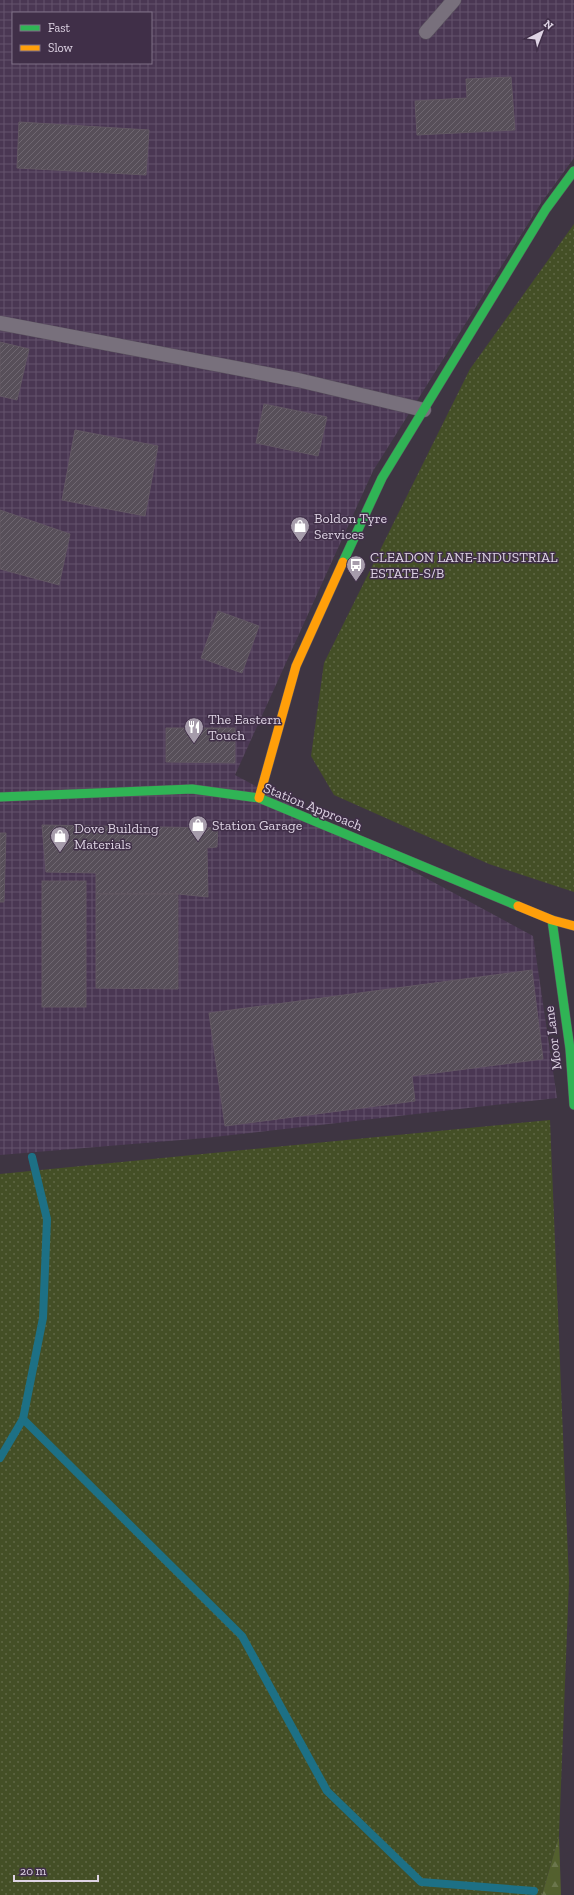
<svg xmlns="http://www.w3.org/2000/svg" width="574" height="1895" font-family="'Zilla Slab',serif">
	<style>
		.industrial { fill: url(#industrial-grid); fill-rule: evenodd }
		.grass { fill: url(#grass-dots) }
		.forest { fill: url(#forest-firs) }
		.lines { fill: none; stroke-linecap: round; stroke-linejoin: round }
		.stream { stroke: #1d7085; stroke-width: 8 }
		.building { fill: url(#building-hatch); stroke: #625863 }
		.lane-casing { stroke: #59515d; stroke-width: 15 }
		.fast-casing { stroke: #59515d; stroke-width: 10 }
		.slow-casing { stroke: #59515d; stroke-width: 10 }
		.lane { stroke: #78707c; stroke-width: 14 }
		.fast { stroke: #30b455; stroke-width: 9 }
		.slow { stroke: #ff9f0a; stroke-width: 9 }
		.labels { text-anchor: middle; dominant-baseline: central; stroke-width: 3; stroke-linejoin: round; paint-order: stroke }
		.poi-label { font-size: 14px; fill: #ded4e4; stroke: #402f48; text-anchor: start }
		.street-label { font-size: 14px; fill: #ded4e4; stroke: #402f48 }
	</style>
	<defs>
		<pattern id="industrial-grid" width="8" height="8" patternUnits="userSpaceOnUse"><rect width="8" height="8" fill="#4a3753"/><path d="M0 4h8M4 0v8" fill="none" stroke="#64536c"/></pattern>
		<pattern id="grass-dots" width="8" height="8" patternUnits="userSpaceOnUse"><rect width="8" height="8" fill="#444f26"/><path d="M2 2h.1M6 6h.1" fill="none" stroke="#5f6745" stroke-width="1.8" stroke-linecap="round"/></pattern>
		<pattern id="forest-firs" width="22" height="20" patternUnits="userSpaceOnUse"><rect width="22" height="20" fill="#53602e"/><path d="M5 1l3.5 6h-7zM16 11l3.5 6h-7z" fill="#6b764c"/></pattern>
		<pattern id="building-hatch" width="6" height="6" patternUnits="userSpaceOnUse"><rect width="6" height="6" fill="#574f59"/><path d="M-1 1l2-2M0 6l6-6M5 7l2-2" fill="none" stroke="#6f6771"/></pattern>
	</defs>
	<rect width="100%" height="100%" fill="#3e3542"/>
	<path class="industrial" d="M0 0H574V158L541 203 373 471 235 775 533 936 557 1098 205 1138 0 1155ZM13 13H151V63H13Z"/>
	<g class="grass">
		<path d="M574 224V892L489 864 334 795 311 756 324 663 470 369Z"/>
		<path d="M550 1120 569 1581 559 1836 542 1895H0V1174Z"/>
	</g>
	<path class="forest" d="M559 1836 561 1895H542Z"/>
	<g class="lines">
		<g class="stream">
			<path d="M23 1419 242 1636 327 1791 421 1882 534 1891"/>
			<path d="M0 1458 23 1419 43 1318 47 1219 32 1157"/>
		</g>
	</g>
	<g class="building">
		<path d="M511 77 515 130 417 135 415 101 467 98 466 79Z"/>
		<path d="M19 122 149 130 146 175 17 168Z"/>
		<path d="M0 342 29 349 17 400 0 396Z"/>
		<path d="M264 404 327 417 318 456 256 443Z"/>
		<path d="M75 430 158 446 145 516 62 500Z"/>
		<path d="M0 510 70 534 59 585 0 569Z"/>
		<path d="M218 611 259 626 242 673 201 658Z"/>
		<path d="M166 728H235V763L166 762Z"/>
		<path d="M42 825 218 828 217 847 207 848 208 897 178 894H96V873L46 872Z"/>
		<path d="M0 833H6L4 902H0Z"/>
		<rect x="42" y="881" width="44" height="126"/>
		<path d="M96 894H178V989L96 988Z"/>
		<path d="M532 970 543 1059 412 1076 415 1101 225 1126 209 1013Z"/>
	</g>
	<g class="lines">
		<defs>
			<g id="lane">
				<path d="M426 32 454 0"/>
				<path d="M0 323 298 380 424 410"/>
			</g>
			<g id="fast">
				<path d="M343 562 382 478 546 209 574 171"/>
				<path d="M0 797 192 789 259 798 518 906"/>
				<path d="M552 920 570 1049 574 1105"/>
			</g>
			<g id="slow">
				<path d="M259 798 296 666 343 562"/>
				<path d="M518 906 552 920 574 926"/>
			</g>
		</defs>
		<use href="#lane" class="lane-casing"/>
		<use href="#fast" class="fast-casing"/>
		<use href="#slow" class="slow-casing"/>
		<use href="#lane" class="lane"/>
		<use href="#fast" class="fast"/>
		<use href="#slow" class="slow"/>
	</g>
	<defs>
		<symbol id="shop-pin" viewBox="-11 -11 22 30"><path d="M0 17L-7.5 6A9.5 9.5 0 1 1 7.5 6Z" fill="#a69cab" stroke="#402f48"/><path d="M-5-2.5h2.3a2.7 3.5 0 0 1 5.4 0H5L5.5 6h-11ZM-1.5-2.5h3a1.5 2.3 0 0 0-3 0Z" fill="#fff"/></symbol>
		<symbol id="bus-pin" viewBox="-11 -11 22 30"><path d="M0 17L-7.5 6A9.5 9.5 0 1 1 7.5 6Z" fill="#a69cab" stroke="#402f48"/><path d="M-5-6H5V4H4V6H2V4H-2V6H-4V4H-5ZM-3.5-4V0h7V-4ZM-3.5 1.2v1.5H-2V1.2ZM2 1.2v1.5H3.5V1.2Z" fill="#fff"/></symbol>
		<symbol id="restaurant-pin" viewBox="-11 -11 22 30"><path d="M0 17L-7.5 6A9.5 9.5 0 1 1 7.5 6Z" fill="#a69cab" stroke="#402f48"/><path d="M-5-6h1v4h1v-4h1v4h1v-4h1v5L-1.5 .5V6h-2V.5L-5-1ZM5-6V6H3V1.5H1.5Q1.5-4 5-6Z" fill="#fff"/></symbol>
	</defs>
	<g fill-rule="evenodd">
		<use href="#shop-pin" x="289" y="515" width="22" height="30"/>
		<use href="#bus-pin" x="345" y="554" width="22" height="30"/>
		<use href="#restaurant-pin" x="183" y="716" width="22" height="30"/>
		<use href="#shop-pin" x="187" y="814" width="22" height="30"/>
		<use href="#shop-pin" x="49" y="825" width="22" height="30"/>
	</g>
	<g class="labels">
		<g class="poi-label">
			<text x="314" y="518">Boldon Tyre<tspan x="314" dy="16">Services</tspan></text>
			<text x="370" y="557">CLEADON LANE-INDUSTRIAL<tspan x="370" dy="16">ESTATE-S/B</tspan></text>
			<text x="208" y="719">The Eastern<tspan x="208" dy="16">Touch</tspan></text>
			<text x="212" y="825">Station Garage</text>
			<text x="74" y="828">Dove Building<tspan x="74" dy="16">Materials</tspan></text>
		</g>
		<g class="street-label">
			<text transform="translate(313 807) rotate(22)">Station Approach</text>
			<text transform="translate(553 1038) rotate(-97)">Moor Lane</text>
		</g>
	</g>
	<rect x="12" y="12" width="140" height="52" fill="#402f48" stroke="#7f7186"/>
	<rect x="20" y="25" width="20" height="6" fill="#30b455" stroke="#7f7186"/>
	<text x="48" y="32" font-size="12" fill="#ded4e4">Fast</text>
	<rect x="20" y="45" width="20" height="6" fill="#ff9f0a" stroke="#7f7186"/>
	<text x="48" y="52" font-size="12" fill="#ded4e4">Slow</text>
	<g transform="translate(542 32) rotate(42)" stroke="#402f48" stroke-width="3" paint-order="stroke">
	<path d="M0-3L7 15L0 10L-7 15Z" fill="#ded4e4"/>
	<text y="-6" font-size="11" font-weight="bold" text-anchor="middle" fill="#ded4e4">N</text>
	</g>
	<path d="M14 1875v6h84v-6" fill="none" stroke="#ded4e4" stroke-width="2"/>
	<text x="20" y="1875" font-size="12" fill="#ded4e4" stroke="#402f48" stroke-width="3" paint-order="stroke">20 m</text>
</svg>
